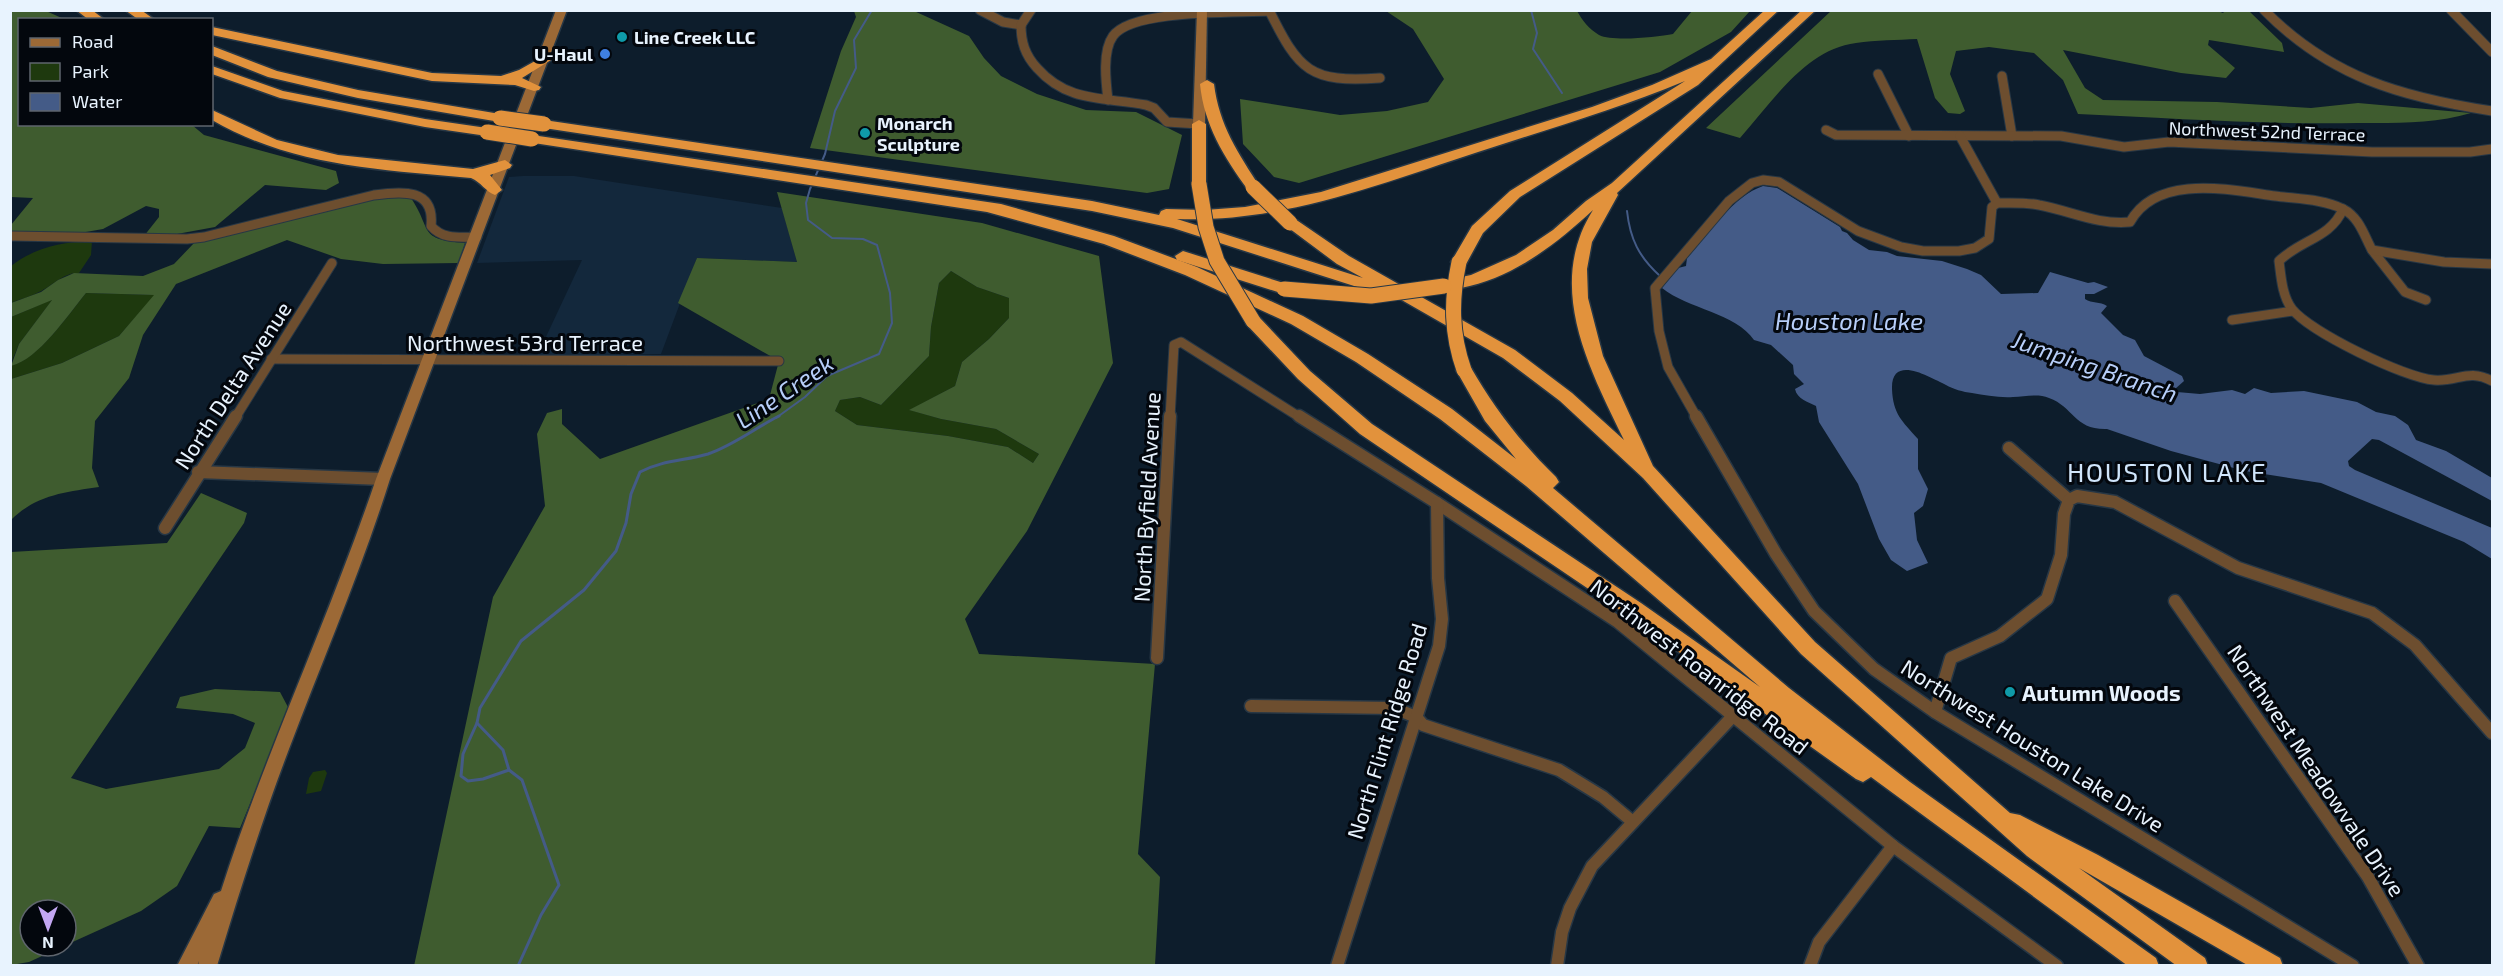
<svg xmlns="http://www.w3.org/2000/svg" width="2503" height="976" font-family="'Exo 2',sans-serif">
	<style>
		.built { fill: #13283c }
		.green { fill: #1e390e }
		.forest { fill: #3f5c2f; fill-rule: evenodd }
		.water { fill: #445b87 }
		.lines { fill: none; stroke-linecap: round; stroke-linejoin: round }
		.stream-far1 { stroke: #445b87; stroke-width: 2 }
		.stream { stroke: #445b87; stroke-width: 3 }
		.street-far1-casing { stroke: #273745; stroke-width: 11 }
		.street-casing { stroke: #273745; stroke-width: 15 }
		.secondary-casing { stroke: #273745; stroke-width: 3 }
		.highway-casing { stroke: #273745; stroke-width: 3 }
		.street-far1 { stroke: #6d4e2f; stroke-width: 9 }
		.street { stroke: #6d4e2f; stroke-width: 12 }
		.secondary { fill: #9c6936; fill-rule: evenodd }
		.highway { fill: #e2923c; fill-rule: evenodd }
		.highway-bridge-casing { stroke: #273745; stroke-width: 17; stroke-linecap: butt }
		.highway-bridge { stroke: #e2923c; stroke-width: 15 }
		.culture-dot { fill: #0f9aa8; stroke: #03070d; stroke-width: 2 }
		.shop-dot { fill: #3f7fe0; stroke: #03070d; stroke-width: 2 }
		.labels { text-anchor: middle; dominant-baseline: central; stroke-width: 6; stroke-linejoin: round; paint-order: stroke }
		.far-poi-label { font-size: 18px; font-weight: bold; fill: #e8f3fe; stroke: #03070d; text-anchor: start }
		.far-street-label { font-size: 18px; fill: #e8f3fe; stroke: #03070d }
		.street-label { font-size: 22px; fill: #e8f3fe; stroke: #03070d }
		.poi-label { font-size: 22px; font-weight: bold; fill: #e8f3fe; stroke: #03070d; text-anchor: start }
		.water-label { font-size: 24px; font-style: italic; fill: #b7cef9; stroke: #03070d }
		.quarter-label { font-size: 26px; letter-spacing: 1.5px; fill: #d0e5fb; stroke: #03070d }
	</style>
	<rect width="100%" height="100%" fill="#0d1d2c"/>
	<path class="built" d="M523 176H574L782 208 797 262 697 258 661 354 537 356 582 260 477 263 509 177Z"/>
	<g class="green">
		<path d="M92 241 91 255 79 273C64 272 52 286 39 292 30 297 20 299 11 303V266C36 247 61 242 92 241Z"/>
		<path d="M951 271 977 287 1009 298V318L989 339 962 362 955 386 910 410 941 419 996 429 1039 454 1033 463 1008 447 948 436 857 425 835 411 840 400 860 397 881 405 929 356 931 327 939 283Z"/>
		<path d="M86 293 155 295 119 336 62 363 11 379 10 366C39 359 67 316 86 293Z"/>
		<path d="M53 299 19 344 11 363V317Z"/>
		<path d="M325 770 327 773 321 791 306 794 309 778 313 772Z"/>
	</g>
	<g class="forest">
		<path d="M11 10 46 11 64 19 20 20V124L192 125 204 135 336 171 339 183 326 190 265 185 215 227 166 236H144L159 217V209L146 206 103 229 80 233 11 234V225L33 198 11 197Z"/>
		<path d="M854 11H914L969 36 984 58 1001 76 1037 94 1086 110 1136 112 1182 135 1169 189 1147 193 810 148 841 51 856 17Z"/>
		<path d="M1386 11H1577C1582 20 1589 29 1599 35 1613 42 1657 37 1673 34L1692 11H1750L1731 32 1660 72 1299 183 1274 177 1243 144 1240 99 1340 115 1387 111 1428 102 1444 79 1413 29Z"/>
		<path d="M1831 11 2215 10 2223 13 2225 11H2249L2282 43 2284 52 2209 40 2208 45 2235 68 2226 78 2181 73 2063 50 2085 88 2103 100 2217 102 2311 108 2358 103 2471 113C2435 124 2395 123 2358 123 2264 125 2171 118 2078 114L2063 80 2034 53 1989 47 1956 51 1950 74 1965 111 1960 114 1948 113 1935 98 1917 39C1897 40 1876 40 1856 43 1806 49 1772 102 1740 138L1706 128Z"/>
		<path d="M777 192 982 223 1099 256 1113 363 1027 531 965 619 979 654 1155 664 1138 854 1160 877 1155 965 414 966 493 597 545 506 537 434 547 413 562 409V424L600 459 769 399 779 361 678 303 697 258 797 262ZM951 271 977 287 1009 298V318L989 339 962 362 955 386 909 410 941 419 996 429 1039 454 1033 463 1008 447 948 436 857 425 835 411 840 400 860 397 881 405 929 356 931 327 939 283Z"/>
		<path d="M378 198H411C433 231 417 239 465 243L459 263 383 264 341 259 287 240 176 284 143 335 129 378 95 421 92 468 99 487C65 492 36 495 11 520V379L62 363 119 336 154 295 86 293C67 316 39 359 11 366L19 344 52 300 11 317V303L41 292 58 280 74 273 143 276 174 264 195 242Z"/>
		<path d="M201 493 247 513 244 523 71 778 106 789 219 769 245 748 255 723 233 714 176 708 180 697 215 689 280 692 289 709 240 828 209 826 177 886 141 911 66 945V910H30V946H64L29 962 11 965V552L167 543Z"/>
	</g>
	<path class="water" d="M1763 186 1777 188 1840 227 1842 231 1847 233 1853 240 1869 250 1887 252 1897 256 1942 261 1967 269 1981 275 2001 294 2038 293 2050 272 2088 283 2094 282 2108 287 2094 294H2085V299C2092 304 2100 301 2107 306L2101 313 2123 335 2135 340 2144 356 2182 376 2184 381 2175 389 2177 392 2200 394 2232 390 2245 394 2254 388 2271 393 2304 391 2357 402 2376 412 2395 416 2408 425 2416 440 2446 451 2492 478V501L2379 440 2372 439 2348 461 2349 466 2355 470 2492 528V559L2464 542 2321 483 2245 471 2171 451 2107 429C2074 430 2074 407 2049 398 2037 393 2025 397 2013 397 1999 398 1985 395 1972 393 1963 392 1953 389 1946 385 1931 378 1891 353 1892 389 1893 414 1902 421 1918 439V469L1928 489 1923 506 1914 513 1917 540 1928 563 1907 571 1891 560 1879 539 1858 484 1819 422 1816 406C1808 402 1797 399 1795 389L1804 384 1794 374 1793 365 1771 345 1754 340C1736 313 1688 309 1662 288L1678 268 1686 266 1687 258C1708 235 1733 196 1763 186Z"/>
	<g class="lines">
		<g class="stream-far1">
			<path d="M1531 10 1537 33 1533 49 1562 93"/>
			<path d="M1627 211C1630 239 1639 257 1660 276"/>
			<path d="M776 418 805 397 827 376 879 354 892 323 890 293 877 245 863 239 832 238 808 220 806 203 810 189 825 154 835 111 856 68 854 40 872 10"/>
		</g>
		<g class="stream">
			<path d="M477 723 463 754 461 776 468 781 483 779 509 770"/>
			<path d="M518 966 541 915 559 885 522 780 509 770 503 750 477 723 480 708 521 641 584 590 616 551 626 523 631 494 640 472C663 460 684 461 708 454 734 445 755 428 779 416"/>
		</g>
		<defs>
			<g id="street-far1">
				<path d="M980 10 1003 22 1021 25"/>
				<path d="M1269 10C1299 71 1310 83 1380 78"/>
				<path d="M2264 10C2330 77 2401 97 2492 111"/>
				<path d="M2451 10 2492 52"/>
				<path d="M1021 25C1021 42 1025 55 1037 68 1068 103 1104 97 1146 105L1154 108 1167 122 1199 124"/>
				<path d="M1021 25 1031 10"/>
				<path d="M1878 74 1909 136"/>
				<path d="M2002 76 2012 136"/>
				<path d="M1108 100C1106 83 1102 51 1113 36 1132 9 1235 13 1269 11"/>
				<path d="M1826 130 1836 135 2061 136 2124 147 2169 142 2372 152H2470L2492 149"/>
				<path d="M1960 136 1997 203"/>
				<path d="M2343 209C2331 238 2300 240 2279 261 2281 276 2282 296 2292 309 2310 332 2405 378 2434 380 2458 382 2468 368 2492 381"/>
				<path d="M10 236 187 239 204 237 374 195C402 191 435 188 431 226 443 240 460 237 477 237"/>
				<path d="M2372 250 2405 292 2426 300"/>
				<path d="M2232 320 2293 311"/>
				<path d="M271 359 779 361"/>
				<path d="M235 418 332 263"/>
				<path d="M1170 418 1174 345 1181 342 1301 418"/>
				<path d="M1697 418 1668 367 1659 331 1655 288 1729 201 1752 183 1763 180 1779 182 1858 231 1901 247 1923 251H1959L1975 248 1989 239 1992 207 1997 203C2011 203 2025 202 2039 205 2071 211 2097 225 2130 222 2157 173 2231 190 2275 196 2297 199 2323 199 2343 209 2359 217 2364 235 2372 250L2444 262 2492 264"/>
			</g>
			<g id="street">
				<path d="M1299 416 1437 503 1618 622 1893 846 2057 966"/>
				<path d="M1696 416 1776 554 1814 611 1874 669 1935 712 2353 966"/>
				<path d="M2009 448 2069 500"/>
				<path d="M198 472 383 479"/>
				<path d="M165 528 236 416"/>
				<path d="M2175 601 2368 877 2418 966"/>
				<path d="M1157 658 1170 416"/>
				<path d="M1251 706 1394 708 1416 717 1423 725 1559 770 1603 797 1633 822"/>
				<path d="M1935 712 1951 658 2000 636 2047 599 2061 555 2064 514 2069 500 2077 496 2115 502 2238 568 2372 613 2415 645 2492 733"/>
				<path d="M1337 966 1439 646 1442 619 1438 578 1437 503"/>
				<path d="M1557 966 1562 932 1570 908 1592 866 1733 716"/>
				<path d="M1810 966 1819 942 1893 846"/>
			</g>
			<g id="secondary">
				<path d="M556 10H567L390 479C361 571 323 659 289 749 262 820 239 893 217 966H198L199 961 197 966H177L214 894 221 891C266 751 329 618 376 479Z"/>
				<path d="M1197 10H1207L1205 124 1199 128 1193 124Z"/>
			</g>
			<g id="highway">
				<path d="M76 10H92L105 20H89Z"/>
				<path d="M125 10H141L155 20H139Z"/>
				<path d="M1765 10H1779L1698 85 1520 197 1483 233 1465 266H1453L1451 262 1472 226 1510 191 1685 81C1618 109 1548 129 1478 152 1380 184 1282 223 1177 219L1363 278 1337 264 1282 223 1285 219H1295L1349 256 1515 350 1572 393 1624 440C1589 368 1545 286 1593 210 1555 245 1513 278 1461 288 1453 290 1446 292 1438 290L1436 286 1438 282 1471 275 1516 255 1553 230 1586 201 1612 183 1802 10H1816L1617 193 1618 195 1592 242 1587 269 1588 298 1603 356 1653 466 1815 642 2010 813 2020 815 2098 855 2280 958 2283 966H2249L2079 868 2205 958 2208 966H2177L2027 856 1801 654 1643 478 1560 401 1503 358 1386 291 1379 294 1173 228 1092 211 544 128 537 124 544 120 1092 201 1159 215 1161 211 1166 209 1205 210 1245 207 1321 192 1592 107 1652 85 1711 59Z"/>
				<path d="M212 27 432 73 501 76 519 70 544 56 551 60 522 78 541 87 539 90 534 91 515 85 432 81 212 35Z"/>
				<path d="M212 46 277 71 358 90 500 114 507 118 500 122 358 98 268 77 212 55Z"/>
				<path d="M212 66 283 91 425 119 487 128 494 132 487 136 425 127 280 98 212 74Z"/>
				<path d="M1207 80 1214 84C1219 125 1238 153 1260 187L1258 190H1248C1224 157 1204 125 1200 84Z"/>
				<path d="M212 110 277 140 338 155 473 169 505 160 512 165 510 168 490 175 502 190 495 195C486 192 481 182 471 178 381 170 291 166 212 120Z"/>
				<path d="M1199 120 1206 124V184L1199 189 1192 184V124Z"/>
				<path d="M532 135 1001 204 1114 236 1197 267 1303 316 1368 354 1452 409 1516 459 1485 421 1456 370 1458 366H1470C1494 408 1521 443 1556 477L1559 482 1553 488 1789 688 1910 782 2156 958 2159 966H2128L1871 777 1863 782 1856 779 1627 615 1360 434 1298 379 1247 325 1245 321 1247 317H1259L1310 371 1372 424 1641 603 1760 687 1526 486 1440 419 1356 362 1291 324 1185 275 1104 244 987 212 527 142 525 139Z"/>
				<path d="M1183 251 1290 285 1292 289 1290 293 1284 294 1177 260 1175 256Z"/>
			</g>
		</defs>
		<use href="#street-far1" class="street-far1-casing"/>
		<use href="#street" class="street-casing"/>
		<use href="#secondary" class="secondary-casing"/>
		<use href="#highway" class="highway-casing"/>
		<use href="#street-far1" class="street-far1"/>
		<use href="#street" class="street"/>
		<use href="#secondary" class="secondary"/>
		<use href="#highway" class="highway"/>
		<defs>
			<g id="highway-bridge">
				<path d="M500 118 544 124"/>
				<path d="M487 132 532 139"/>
				<path d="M1199 184 1206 227 1217 261 1253 321"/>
				<path d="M1253 187 1290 223"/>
				<path d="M1459 262C1451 300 1451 333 1464 370"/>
				<path d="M1284 289 1371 296 1444 286"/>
			</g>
		</defs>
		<use href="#highway-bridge" class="highway-bridge-casing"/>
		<use href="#highway-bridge" class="highway-bridge"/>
	</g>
	<g class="culture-dot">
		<circle cx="622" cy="37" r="6"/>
		<circle cx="865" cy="133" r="6"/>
		<circle cx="2010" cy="692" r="6"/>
	</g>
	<circle class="shop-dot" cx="605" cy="54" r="6"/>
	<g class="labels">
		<g class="far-poi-label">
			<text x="634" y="37">Line Creek LLC</text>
			<text x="593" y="54" text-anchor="end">U-Haul</text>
			<text x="877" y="123">Monarch<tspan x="877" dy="21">Sculpture</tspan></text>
		</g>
		<g class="far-street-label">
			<text transform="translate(2267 131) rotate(2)">Northwest 52nd Terrace</text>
		</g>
		<g class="street-label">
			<text x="525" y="342">Northwest 53rd Terrace</text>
			<text transform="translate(232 385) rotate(-57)">North Delta Avenue</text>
			<text transform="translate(1146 497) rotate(-87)">North Byfield Avenue</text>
			<text transform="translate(1700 666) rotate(38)">Northwest Roanridge Road</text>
			<text transform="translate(1386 731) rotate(-73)">North Flint Ridge Road</text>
			<text transform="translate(2033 745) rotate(32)">Northwest Houston Lake Drive</text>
			<text transform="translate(2317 770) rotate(56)">Northwest Meadowvale Drive</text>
		</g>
		<g class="poi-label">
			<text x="2022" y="692">Autumn Woods</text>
		</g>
		<g class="water-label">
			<text x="1849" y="320">Houston Lake</text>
			<text transform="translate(2095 366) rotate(19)">Jumping Branch</text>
			<text transform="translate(784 391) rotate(-34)">Line Creek</text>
		</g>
		<g class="quarter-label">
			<text x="2167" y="471">HOUSTON LAKE</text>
		</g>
	</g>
	<rect width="2503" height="976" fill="none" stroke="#e8f3fe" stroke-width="24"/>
	<rect x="18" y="18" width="195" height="108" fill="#03070d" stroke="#5f656d" stroke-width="1.5"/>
	<rect x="30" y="38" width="30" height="9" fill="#9c6936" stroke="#5f656d" stroke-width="1.5"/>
	<text x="72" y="48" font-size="18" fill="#e8f3fe">Road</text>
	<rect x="30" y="63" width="30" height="18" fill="#1e390e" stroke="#5f656d" stroke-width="1.5"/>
	<text x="72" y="78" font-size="18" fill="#e8f3fe">Park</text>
	<rect x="30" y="93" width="30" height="18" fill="#445b87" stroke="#5f656d" stroke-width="1.5"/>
	<text x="72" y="108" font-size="18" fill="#e8f3fe">Water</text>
	<g transform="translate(48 928) rotate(180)"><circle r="28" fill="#03070d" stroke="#5f656d" stroke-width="1.5"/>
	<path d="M0-4.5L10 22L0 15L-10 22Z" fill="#c3a7f2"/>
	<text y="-9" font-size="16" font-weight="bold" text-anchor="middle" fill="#e8f3fe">N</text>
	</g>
</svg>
